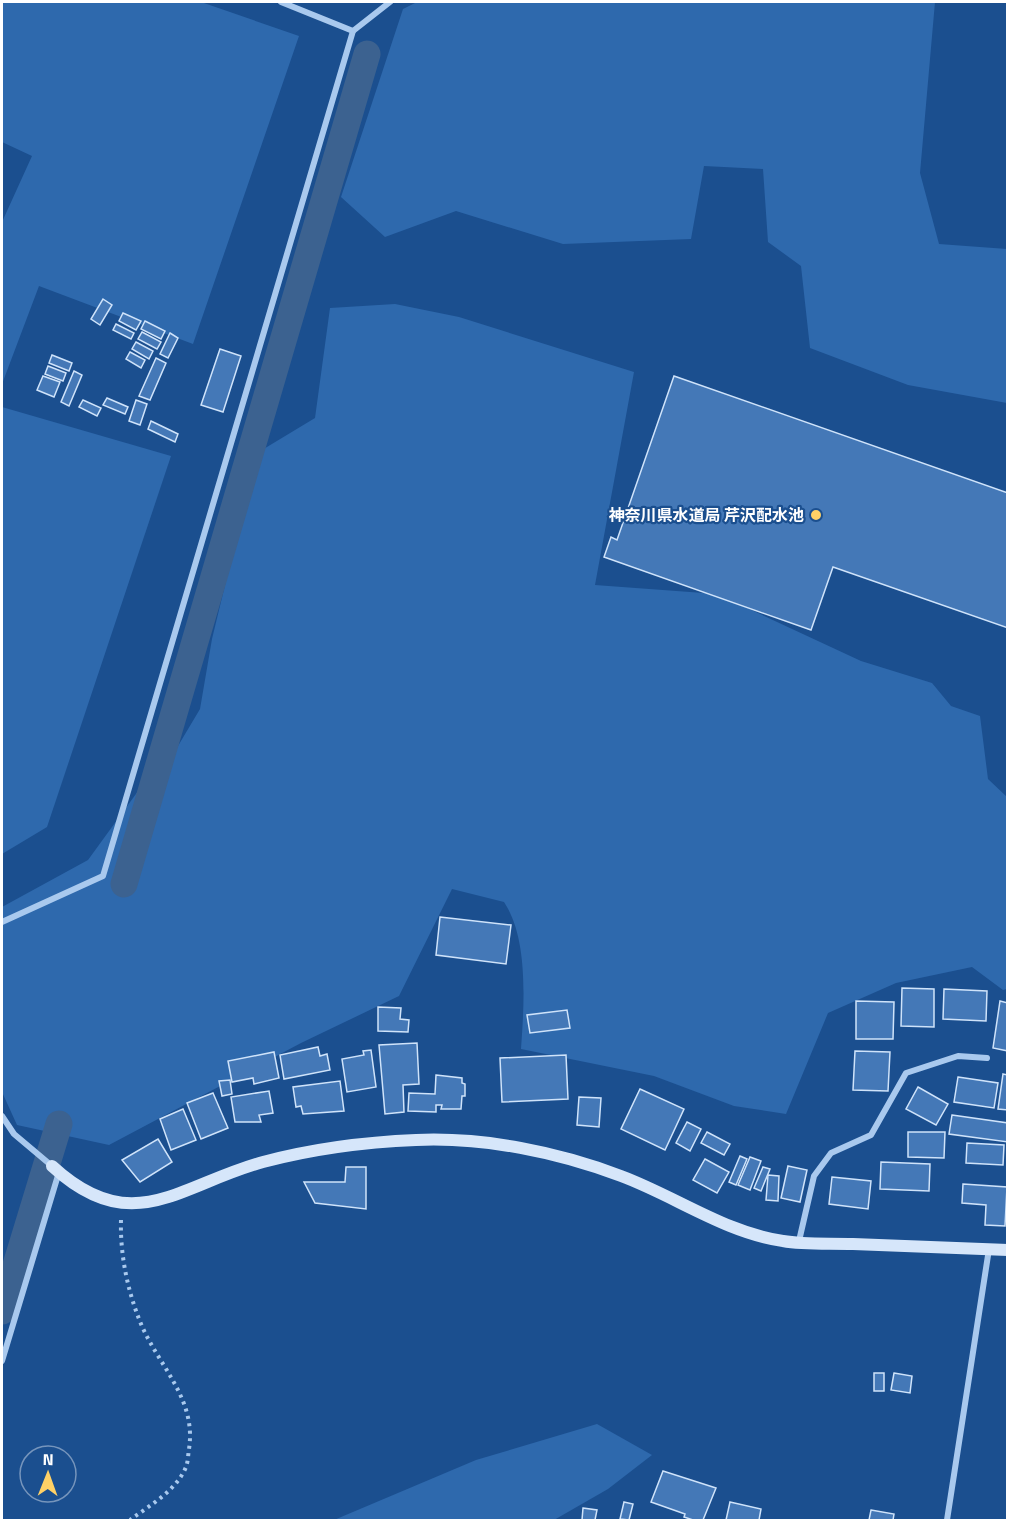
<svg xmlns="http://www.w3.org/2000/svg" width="1009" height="1522" font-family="'Titillium Web','Noto Sans JP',sans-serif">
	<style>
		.green { fill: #2e69ad }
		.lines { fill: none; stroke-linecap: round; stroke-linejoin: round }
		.canal { stroke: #3c6290; stroke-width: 27 }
		.building { fill: #4478b7; stroke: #cfe3fa; stroke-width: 1.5 }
		.path { stroke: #a9c9ee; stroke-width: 4; stroke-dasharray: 3 4.5; stroke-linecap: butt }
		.street { stroke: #a9c9ee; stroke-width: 6 }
		.secondary { stroke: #d6e6fa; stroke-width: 12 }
		.poi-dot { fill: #ffd166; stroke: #1b4f8f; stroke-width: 2 }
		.labels { text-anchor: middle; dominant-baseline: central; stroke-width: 4.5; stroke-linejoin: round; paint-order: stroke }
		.poi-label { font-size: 16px; font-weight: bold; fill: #fff; stroke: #1b4f8f; text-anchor: end }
	</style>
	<rect width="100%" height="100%" fill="#1b4f8f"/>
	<g class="green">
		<path d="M2 2H201L299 36 193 344 39 286 2 384V222L32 156 2 142Z"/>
		<path d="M417 2H935L920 173 939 244 1007 249V403L908 385 810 348 801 266 768 242 763 169 704 166 691 239 563 244 456 211 385 237 341 197 403 9Z"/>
		<path d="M395 304 459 317 634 372 595 585 717 594 861 661 932 683 951 706 980 716 988 779 1007 797V989L1003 990 972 967 896 983 828 1013 786 1114 734 1106 654 1076 521 1049C524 1006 529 939 504 902L452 889 399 996 301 1043 109 1145 17 1125 2 1092V907L88 860 149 776 175 751 200 709 212 639 257 453 315 418 330 308Z"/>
		<path d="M2 407 171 456 47 827 2 854Z"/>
		<path d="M597 1424 652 1455 608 1489 554 1520H334L476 1460Z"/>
	</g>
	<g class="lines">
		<g class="canal">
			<path d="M124 884 367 54"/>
			<path d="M2 1311 59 1124"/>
		</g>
	</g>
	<g class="building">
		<path d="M103 299 112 305 100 325 91 319Z"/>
		<path d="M123 313 141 321 136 330 119 321Z"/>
		<path d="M145 321 165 331 161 339 141 329Z"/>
		<path d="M116 324 134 333 131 339 113 330Z"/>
		<path d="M142 332 161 342 157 349 138 339Z"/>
		<path d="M170 333 178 338 168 358 160 354Z"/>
		<path d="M136 342 153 351 149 359 132 349Z"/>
		<path d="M220 349 241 356 223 412 201 405Z"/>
		<path d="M130 352 145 360 141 368 126 359Z"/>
		<path d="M52 355 72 363 69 371 49 363Z"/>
		<path d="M156 358 166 363 150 400 139 396Z"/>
		<path d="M48 366 66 373 63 381 45 374Z"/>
		<path d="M74 371 82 375 69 406 61 402Z"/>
		<path d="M43 376 60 382 54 397 37 390Z"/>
		<path d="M674 376 1008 493V628L833 567 811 630 604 557 611 537 617 540Z"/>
		<path d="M107 398 128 407 125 414 103 405Z"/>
		<path d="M83 400 101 408 97 416 79 407Z"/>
		<path d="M136 400 147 404 140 425 129 421Z"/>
		<path d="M151 421 178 434 175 442 148 429Z"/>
		<path d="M440 917 511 925 506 964 436 955Z"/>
		<path d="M902 988 934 989V1027L901 1026Z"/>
		<path d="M944 989 987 991 986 1021 943 1019Z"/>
		<path d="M856 1001 894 1002 893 1039H856Z"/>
		<path d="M1000 1001 1008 1003V1051L993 1048Z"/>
		<path d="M378 1007 401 1008 400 1019 409 1020 408 1032 378 1031Z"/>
		<path d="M567 1010 570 1028 530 1033 527 1015Z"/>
		<path d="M417 1043 419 1084 403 1085 404 1112 385 1114 379 1045Z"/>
		<path d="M318 1047 320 1056 327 1054 330 1070 284 1079 280 1055Z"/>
		<path d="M371 1050 376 1087 347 1092 342 1059 364 1055 363 1051Z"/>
		<path d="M855 1051 890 1052 888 1091 853 1090Z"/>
		<path d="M274 1052 279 1078 254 1084 253 1078 232 1082 228 1061Z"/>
		<path d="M566 1055 568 1099 502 1102 500 1058Z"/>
		<path d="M1003 1074 1008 1075V1110L998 1109Z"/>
		<path d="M436 1075 462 1078V1083L465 1084V1096H462L461 1109H441L442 1105H436V1112L408 1111 409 1093 435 1094Z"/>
		<path d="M958 1077 998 1083 994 1108 954 1102Z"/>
		<path d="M230 1080 232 1094 222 1096 219 1081Z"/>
		<path d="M340 1081 344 1111 303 1114 301 1106 296 1107 293 1087Z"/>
		<path d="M918 1087 948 1104 936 1125 906 1109Z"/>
		<path d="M640 1089 684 1109 665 1150 621 1129Z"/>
		<path d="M269 1091 273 1113 259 1115 261 1122H235L231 1097Z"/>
		<path d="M213 1093 228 1128 201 1139 187 1103Z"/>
		<path d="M579 1097 601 1098 599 1127 577 1125Z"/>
		<path d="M183 1109 196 1140 171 1150 160 1119Z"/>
		<path d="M952 1115 1008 1123V1142L949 1134Z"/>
		<path d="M687 1122 701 1129 690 1151 676 1143Z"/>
		<path d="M707 1132 730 1144 724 1155 701 1143Z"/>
		<path d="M908 1132H945L944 1158 908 1157Z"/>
		<path d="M158 1139 172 1162 140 1182 122 1160Z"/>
		<path d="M967 1143 1004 1145 1003 1165 966 1163Z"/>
		<path d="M740 1156 747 1159 736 1185 729 1182Z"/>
		<path d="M750 1157 761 1161 750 1190 738 1185Z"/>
		<path d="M705 1159 729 1172 717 1193 693 1180Z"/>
		<path d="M881 1162 930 1164 929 1191 880 1189Z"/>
		<path d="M788 1166 807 1170 800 1202 781 1198Z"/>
		<path d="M346 1167H366V1209L315 1203 304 1182H345Z"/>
		<path d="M763 1167 770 1169 761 1191 754 1188Z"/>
		<path d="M768 1175 779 1176 778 1201 766 1200Z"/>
		<path d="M832 1177 871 1181 868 1209 829 1204Z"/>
		<path d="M963 1184 1007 1187 1005 1226 985 1225 986 1205 962 1203Z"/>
		<rect x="874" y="1373" width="10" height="18"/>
		<path d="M894 1373 912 1376 910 1393 891 1390Z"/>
		<path d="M663 1471 716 1488 703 1520H693L684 1517 685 1514 651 1502Z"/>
		<path d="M624 1502 633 1504 629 1520 620 1519Z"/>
		<path d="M730 1502 761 1509 759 1520H726Z"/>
		<path d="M583 1508 597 1510 595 1520H582Z"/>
		<path d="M871 1510 894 1514 893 1520H869Z"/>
	</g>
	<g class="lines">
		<path class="path" d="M121 1220C120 1253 127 1288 139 1319 156 1364 197 1397 189 1449 188 1455 188 1462 186 1467 176 1491 150 1505 130 1520"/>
		<g class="street">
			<path d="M353 31 390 2"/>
			<path d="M2 922 103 876 353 31 281 2"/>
			<path d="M2 1116 14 1134 52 1166"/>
			<path d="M799 1241 814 1176 831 1153 871 1135 906 1073 958 1056 987 1058"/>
			<path d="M2 1361 59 1172"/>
			<path d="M947 1520 989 1249"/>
		</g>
		<path class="secondary" d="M52 1166C132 1240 179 1185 263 1162 312 1149 366 1142 416 1140 484 1137 558 1152 621 1176 675 1196 726 1233 783 1241 805 1245 830 1243 853 1244 904 1246 956 1248 1008 1250"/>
	</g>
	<circle class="poi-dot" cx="816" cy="515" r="6"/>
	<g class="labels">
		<g class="poi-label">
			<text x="804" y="515">神奈川県水道局 芹沢配水池</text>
		</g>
	</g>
	<rect width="1009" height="1522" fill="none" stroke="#ffffff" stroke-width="6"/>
	<g transform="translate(48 1474) rotate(1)"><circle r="28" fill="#1b4f8f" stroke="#7695bc" stroke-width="1.5"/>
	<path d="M0-4.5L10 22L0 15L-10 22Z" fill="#ffd166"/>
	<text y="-9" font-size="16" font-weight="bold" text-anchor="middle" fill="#ffffff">N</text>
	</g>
</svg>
